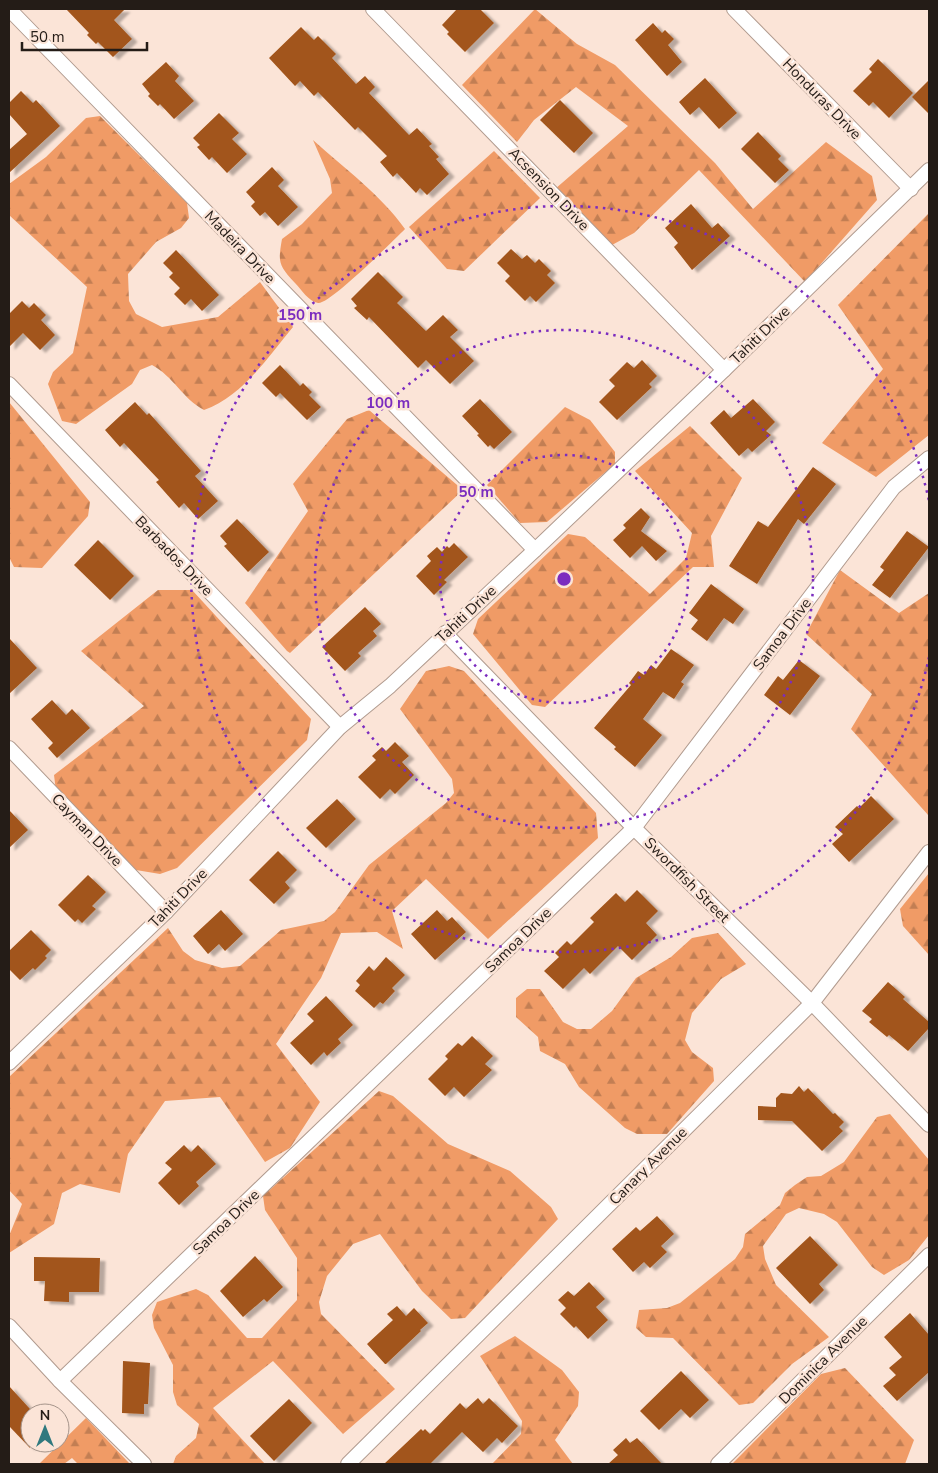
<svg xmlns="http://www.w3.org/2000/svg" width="938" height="1473" font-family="'Nunito Sans',sans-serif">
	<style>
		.forest { fill: url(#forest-firs) }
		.building { fill: #a2541a; filter: url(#shadow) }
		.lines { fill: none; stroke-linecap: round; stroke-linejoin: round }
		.street-casing { stroke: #b19b8f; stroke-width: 16 }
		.street { stroke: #fff; stroke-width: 14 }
		.ring { fill: none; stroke: #7b2cbf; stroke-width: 2.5; stroke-dasharray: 2.5 5 }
		.labels { text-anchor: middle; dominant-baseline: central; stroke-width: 5; stroke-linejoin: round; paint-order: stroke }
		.street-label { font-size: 15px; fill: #241c17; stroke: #fbe4d7 }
		.centre { fill: #7b2cbf; stroke: #fbe4d7; stroke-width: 2.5 }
		.ring-label { font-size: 15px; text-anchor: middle; font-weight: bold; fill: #7b2cbf; stroke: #fbe4d7; stroke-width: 5; stroke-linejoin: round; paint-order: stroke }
	</style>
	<defs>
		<pattern id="forest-firs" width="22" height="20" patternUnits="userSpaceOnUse" patternTransform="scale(1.25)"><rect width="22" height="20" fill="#f09b66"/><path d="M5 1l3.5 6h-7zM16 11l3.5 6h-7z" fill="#c27e53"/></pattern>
		<filter id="shadow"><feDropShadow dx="5.5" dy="3" stdDeviation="1" flood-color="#0004"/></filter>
	</defs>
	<rect width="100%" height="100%" fill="#fbe4d7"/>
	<g class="forest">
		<path d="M535 9 577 44 615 65 715 163 753 209 826 142 872 176 877 200 805 282 699 170 634 233 612 245 555 189 628 126 576 87 534 120 517 142 462 85Z"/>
		<path d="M100 116 187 203 189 218 181 228 156 242 128 274 129 301 136 314 162 327 218 317 260 282 293 327C267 358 243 396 204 410 183 399 173 376 152 365L140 370 132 384 76 424 62 421 48 384 53 372 73 353 87 287 9 215V184L46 157 86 118Z"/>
		<path d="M313 140C344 168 381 195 405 229 393 241 329 305 318 303 309 302 301 289 295 283 278 265 278 262 282 239L302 224 332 193 330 179Z"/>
		<path d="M494 151 540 198 464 271 447 269 409 227Z"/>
		<path d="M929 213V435L876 477 822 443 883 369 838 305Z"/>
		<path d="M9 402 90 502 88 516 42 568 14 567 9 557Z"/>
		<path d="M565 407 590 420 615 452V464L547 522 520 523 487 485Z"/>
		<path d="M369 410 463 490 290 653 287 651 245 603 308 511 293 484 347 419Z"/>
		<path d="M690 426 742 478 711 536 714 567H693L545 707 532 705 473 634 478 619 568 534 585 537 650 594 686 558 692 533 635 471Z"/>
		<path d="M840 570 899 613 929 593V816L851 729 872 694 806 634Z"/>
		<path d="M158 590H192L311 719 307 740 177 868 160 874 136 870 56 791 54 775 144 706 81 651Z"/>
		<path d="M449 666 464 671 596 813 598 838 488 939 426 879 392 911 403 949 377 932 341 933 321 978 276 1044 320 1102 290 1148 265 1162 220 1097 165 1101 128 1154 120 1193 80 1184 62 1193 54 1224 9 1253V1236L22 1204 9 1190V1077L168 928 183 951 195 960 222 968 240 966 281 930 324 921 335 912 369 865 446 803 454 793 452 779 400 709 426 671Z"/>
		<path d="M929 873V955L903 926 900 909Z"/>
		<path d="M718 933 746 964 721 979 692 1013 685 1040 692 1052 713 1068 714 1081 667 1134H637L625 1128 579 1087 565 1064 540 1051 538 1037 516 1017V998L527 989H540L563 1022 577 1029H591L612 1011 636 978 671 957 692 938Z"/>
		<path d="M379 1091 393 1096 448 1144 510 1171 551 1207 558 1219 465 1318 451 1319 422 1291 380 1234 353 1244 327 1276 319 1302 321 1314 395 1389 343 1434 273 1361 213 1408 265 1464H173L176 1456 196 1438 199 1424 177 1405 173 1392V1365L154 1328 152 1315 157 1302 196 1289 208 1295 247 1338H262L297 1300V1258L265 1210 263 1196Z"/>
		<path d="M890 1114 929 1160V1235L909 1260 884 1275 872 1267 837 1222 824 1214 799 1208 786 1214 763 1246 765 1259 776 1285 829 1337 792 1364 753 1403 739 1405 673 1338 646 1337 636 1328 639 1310 667 1308 680 1303 735 1259 743 1247 745 1234 780 1205 785 1193 795 1185 807 1177 821 1176 844 1162 877 1117Z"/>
		<path d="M515 1336 562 1370 579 1392 578 1406 555 1440 573 1464H492L521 1434 522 1421 480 1356Z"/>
		<path d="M845 1368 914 1440 905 1464H732L821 1374Z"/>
		<path d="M86 1418 130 1464H78L72 1458 64 1464H39Z"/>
	</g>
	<g class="building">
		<path d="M66 9H125L114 20 132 39 113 57 98 42 96 44 87 35 89 33Z"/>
		<path d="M457 9H480L494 23 465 52 447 34 449 32 442 25Z"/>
		<path d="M653 23 662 33 665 30 674 39 668 45 682 62 667 76 635 40Z"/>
		<path d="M301 27 314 40 318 36 336 54 332 58 356 84 365 76 375 87 369 93 409 135 417 128 432 144 429 146 439 157 436 159 449 174 427 195 420 188 416 193 397 173 393 177 380 162 387 156 358 127 355 130 318 92 314 96 300 81 295 86 269 58Z"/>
		<path d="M878 59 913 93 889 118 873 102 869 106 853 91 872 72 869 69Z"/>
		<path d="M166 62 179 76 175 81 194 101 174 119 160 104 158 106 148 96 150 94 142 84Z"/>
		<path d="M705 78 737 113 719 129 699 107 690 115 679 102Z"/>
		<path d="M929 80V114L912 97Z"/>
		<path d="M21 91 33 103 36 100 60 126 9 173V150L27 134 9 114V103Z"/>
		<path d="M560 100 593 133 574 153 540 120Z"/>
		<path d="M219 113 239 133 232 139 247 154 227 173 212 157 209 160 197 147 200 145 193 138Z"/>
		<path d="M758 132 781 156 778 159 789 170 775 183 741 149Z"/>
		<path d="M272 167 284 180 278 186 298 207 278 226 265 212 260 216 251 206 255 202 246 192Z"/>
		<path d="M691 204 712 228 718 223 730 236 692 270 674 247 678 243 665 228Z"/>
		<path d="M511 249 522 259 527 255 535 263 539 259 551 271 547 275 555 283 536 302 530 296 525 301 505 281 510 276 497 263Z"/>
		<path d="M176 250 219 295 202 311 191 299 185 305 174 294 180 288 169 277 173 273 163 263Z"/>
		<path d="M378 272 403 297 397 303 426 331 443 315 458 330 450 337 474 361 450 384 426 360 418 368 369 317 367 320 354 308 357 306 351 299Z"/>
		<path d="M22 301 29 308 34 303 46 315 41 320 55 335 40 350 23 333 9 347V314Z"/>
		<path d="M642 360 657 376 649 384 652 387 617 420 599 402 615 386 609 380 627 362 634 368Z"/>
		<path d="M280 365 300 386 303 383 312 392 309 395 321 407 307 420 280 393 276 397 262 383Z"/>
		<path d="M480 399 512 432 494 449 490 445 488 447 477 435 479 434 462 416Z"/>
		<path d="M753 399 775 422 766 431 771 435 752 452 748 448 739 456 710 423 724 410 731 418Z"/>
		<path d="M135 402 147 415 149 413 201 471 195 476 218 501 198 519 184 503 179 508 156 482 159 480 124 443 120 447 105 430Z"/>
		<path d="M813 467 836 484 804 524 798 519 757 584 729 566 758 521 768 527Z"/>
		<path d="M641 508 650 517 641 531 667 551 656 561 642 546 630 558 613 540 626 528 623 525Z"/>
		<path d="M237 519 269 552 248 572 224 546 227 544 220 536Z"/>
		<path d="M907 531 929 547 890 598 872 585 884 570 880 567Z"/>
		<path d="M98 540 134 576 110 600 74 565Z"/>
		<path d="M454 543 468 557 444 580 447 582 434 595 416 576 431 561 427 556 437 547 442 552 447 546 449 548Z"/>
		<path d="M711 584 744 609 733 624 724 618 707 641 691 629 698 620 689 613Z"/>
		<path d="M365 607 381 624 373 631 377 636 358 653 361 656 345 671 322 647Z"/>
		<path d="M9 638 37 668 9 694Z"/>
		<path d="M671 649 694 665 681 682 684 684 674 699 663 692 643 719 662 735 635 767 614 749 616 747 594 728 631 685 629 683 638 671 644 675 651 665 656 669Z"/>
		<path d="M799 660 820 676 790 715 764 695 778 676 783 680Z"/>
		<path d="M52 700 66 715 72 709 90 728 57 758 48 748 53 743 31 719Z"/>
		<path d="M395 742 409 756 402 762 414 775 395 794 390 789 380 799 358 777 376 760 372 756 382 747 386 751Z"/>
		<path d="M871 796 894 819 849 862 832 844 843 834 835 827 857 806 859 808Z"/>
		<path d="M337 799 356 819 326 848 306 828Z"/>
		<path d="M9 810 28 830 9 848Z"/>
		<path d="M278 851 297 870 285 882 290 888 274 904 249 880Z"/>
		<path d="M88 875 106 892 92 906 96 909 82 923 78 919 75 922 58 905Z"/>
		<path d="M637 890 658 911 646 923 657 935 632 960 618 946 590 974 584 968 563 989 544 971 559 957 555 953 567 941 571 945 594 922 590 918 616 893 625 902Z"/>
		<path d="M221 910 243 934 225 951 219 944 208 954 193 936Z"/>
		<path d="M437 910 447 921 452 917 466 932 435 960 411 934Z"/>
		<path d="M31 930 51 950 45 956 47 958 35 970 33 968 20 980 9 969V951Z"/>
		<path d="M386 957 405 975 392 988 395 991 383 1004 380 1002 374 1008 355 991 360 985 356 981 369 966 374 971Z"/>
		<path d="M888 982 905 997 903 999 929 1022V1028L908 1051 889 1035 887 1037 869 1022 872 1019 862 1011Z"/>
		<path d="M326 996 353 1025 338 1039 341 1043 327 1056 324 1052 311 1065 290 1043 314 1021 307 1014Z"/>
		<path d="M472 1036 493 1056 485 1064 492 1070 464 1097 454 1087 445 1096 428 1079 448 1059 445 1056 458 1043 462 1046Z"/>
		<path d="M799 1086 804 1092 808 1088 833 1114 835 1113 844 1122 839 1127 843 1131 822 1151 792 1121 758 1120V1106L776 1107V1098L781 1093 792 1094Z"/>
		<path d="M184 1145 191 1152 198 1145 216 1164 196 1182 199 1186 179 1205 158 1183 172 1169 165 1163Z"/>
		<path d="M657 1216 674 1234 661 1246 667 1252 650 1268 644 1262 633 1272 612 1249 636 1227 640 1231Z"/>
		<path d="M810 1236 838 1265 819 1284 824 1290 810 1304 776 1268Z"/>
		<path d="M255 1256 283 1287 267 1302 264 1299 243 1317 220 1291Z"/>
		<path d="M34 1257 100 1258 99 1292H69V1302L44 1301 45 1281H34Z"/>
		<path d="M589 1282 605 1299 596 1307 608 1320 588 1339 576 1326 574 1328 560 1314 566 1308 558 1300 568 1291 574 1296Z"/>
		<path d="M397 1306 406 1316 414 1308 428 1323 420 1330 421 1331 386 1364H385L367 1344 393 1320 387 1314Z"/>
		<path d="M910 1313 929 1335V1372L897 1401 883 1386 896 1375 889 1368 902 1357 884 1337Z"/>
		<path d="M123 1361 150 1363 148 1404H144V1414L122 1413Z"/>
		<path d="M681 1371 709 1400 690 1418 681 1409 659 1430 640 1411Z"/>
		<path d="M9 1386 30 1409V1448L9 1426Z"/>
		<path d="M478 1398 483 1404 489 1398 518 1426 502 1443 497 1438 483 1452 462 1432 430 1464H384L421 1429 423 1431 425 1429 430 1434 460 1403 466 1409Z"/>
		<path d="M289 1399 312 1423 274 1461 250 1436Z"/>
		<path d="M626 1438 630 1443 637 1438 662 1464H608L618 1455 613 1450Z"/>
	</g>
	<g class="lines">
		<defs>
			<g id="street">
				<path d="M9 9 535 550"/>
				<path d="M373 9 724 370"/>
				<path d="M734 9 911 189"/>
				<path d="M9 384 340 727"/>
				<path d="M445 633 634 828 812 1003 929 1125"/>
				<path d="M9 748 166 912"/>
				<path d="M9 1063 166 912 340 727 390 686 535 550 724 370 929 170"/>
				<path d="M9 1326 60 1381 144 1464"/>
				<path d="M60 1381 634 828 894 487 929 458"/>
				<path d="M348 1464 812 1003 929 852"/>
				<path d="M718 1464 929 1255"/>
			</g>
		</defs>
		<use href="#street" class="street-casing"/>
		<use href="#street" class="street"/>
	</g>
	<g class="ring">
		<circle cx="564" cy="579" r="124"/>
		<circle cx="564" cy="579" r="249"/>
		<path d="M929 657A373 373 0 1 1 929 501"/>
	</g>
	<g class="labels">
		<g class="street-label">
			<text transform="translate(822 99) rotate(46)">Honduras Drive</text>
			<text transform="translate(549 189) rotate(46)">Acsension Drive</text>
			<text transform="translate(240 247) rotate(46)">Madeira Drive</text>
			<text transform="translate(760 335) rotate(-44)">Tahiti Drive</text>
			<text transform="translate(174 556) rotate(46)">Barbados Drive</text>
			<text transform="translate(466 614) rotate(-43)">Tahiti Drive</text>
			<text transform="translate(782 634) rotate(-53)">Samoa Drive</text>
			<text transform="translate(87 830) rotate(46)">Cayman Drive</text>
			<text transform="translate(687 880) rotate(45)">Swordfish Street</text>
			<text transform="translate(178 898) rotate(-46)">Tahiti Drive</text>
			<text transform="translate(518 940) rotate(-44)">Samoa Drive</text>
			<text transform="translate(648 1166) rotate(-45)">Canary Avenue</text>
			<text transform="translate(226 1222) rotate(-44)">Samoa Drive</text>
			<text transform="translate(823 1360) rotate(-45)">Dominica Avenue</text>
		</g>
	</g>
	<circle cx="564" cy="579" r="8" class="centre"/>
	<g class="ring-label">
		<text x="300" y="320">150 m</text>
		<text x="388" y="408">100 m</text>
		<text x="476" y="497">50 m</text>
	</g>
	<rect width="938" height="1473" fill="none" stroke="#241c17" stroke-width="20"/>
	<g transform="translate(45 1428)"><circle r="24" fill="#fbe4d7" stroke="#a5948a"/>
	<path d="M0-4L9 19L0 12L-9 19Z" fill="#30797e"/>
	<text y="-8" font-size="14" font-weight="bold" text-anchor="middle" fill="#241c17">N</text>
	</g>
	<path d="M22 42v8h125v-8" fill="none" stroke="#241c17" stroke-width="2.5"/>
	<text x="30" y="42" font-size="15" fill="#241c17" stroke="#fbe4d7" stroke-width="4" paint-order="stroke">50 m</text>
</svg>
